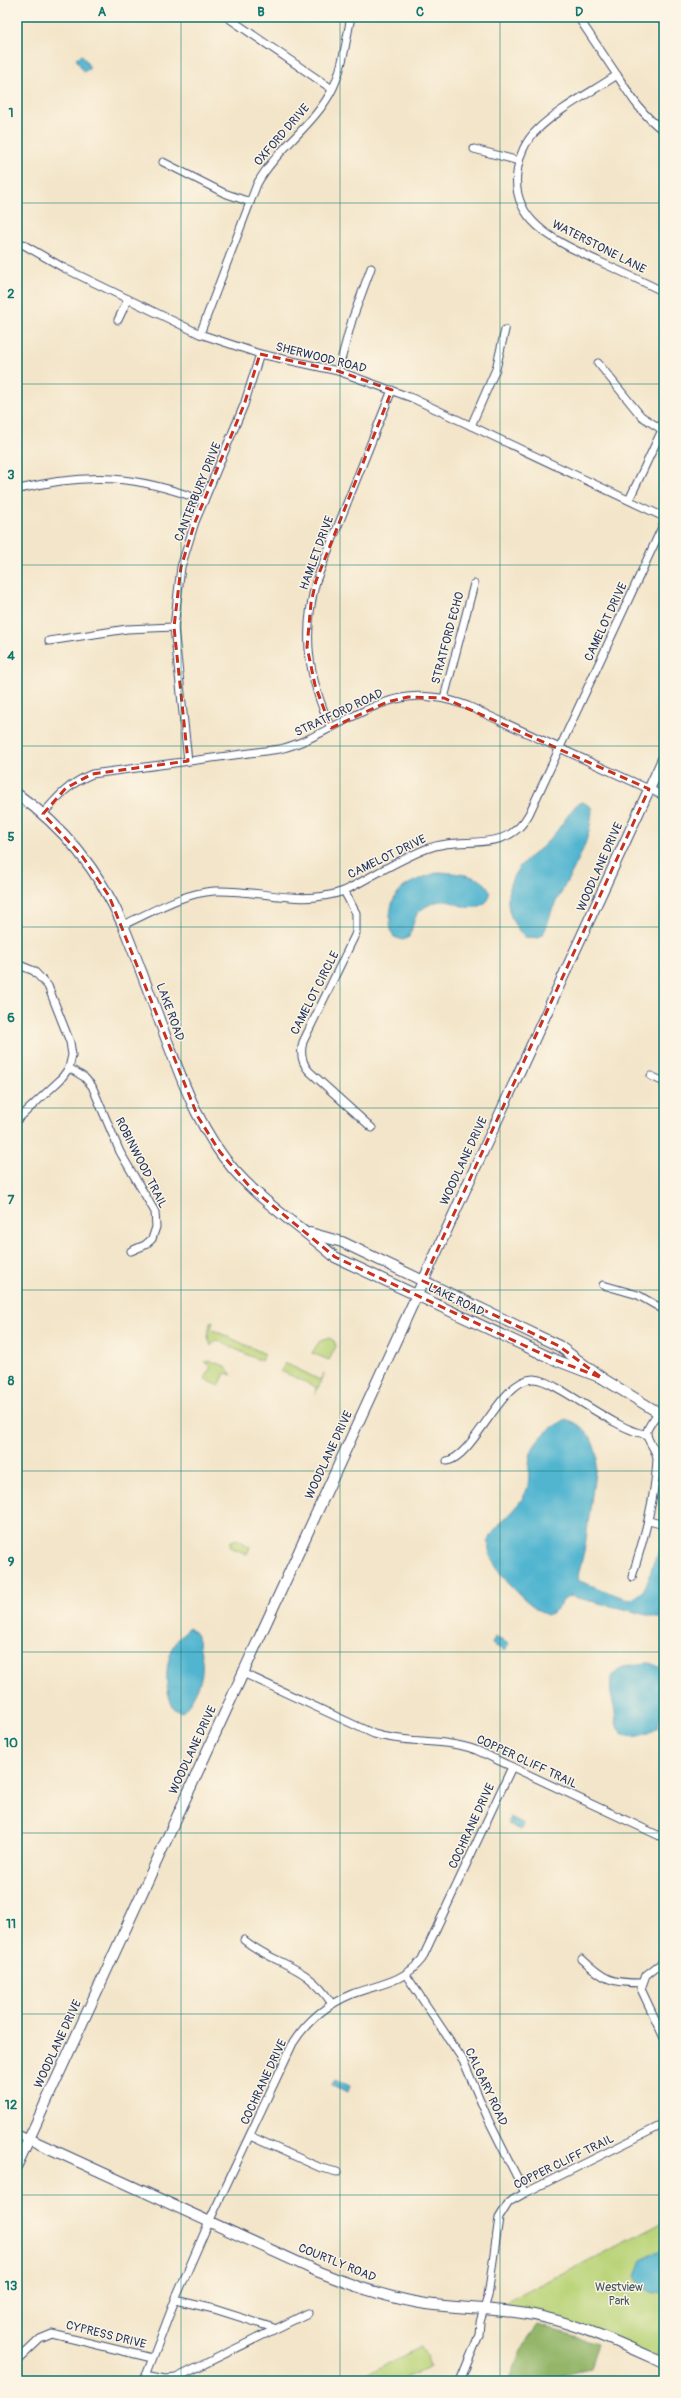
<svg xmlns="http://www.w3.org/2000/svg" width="681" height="2398" font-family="Pangolin,sans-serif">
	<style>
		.green { fill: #bad479; stroke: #6a826c }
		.forest { fill: #93b669; stroke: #577264 }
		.water { fill: #51b5d0; stroke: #367297 }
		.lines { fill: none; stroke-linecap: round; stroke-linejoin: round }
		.street-casing { stroke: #3b4a6e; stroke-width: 9 }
		.secondary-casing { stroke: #3b4a6e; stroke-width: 12 }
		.street { stroke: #fff; stroke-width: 7 }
		.secondary { stroke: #fff; stroke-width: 10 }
		.marked { fill: none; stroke: #c8321e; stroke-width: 3; stroke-dasharray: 8 5; stroke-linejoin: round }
		.grid { fill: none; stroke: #0f766e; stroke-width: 1; stroke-opacity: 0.55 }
		.labels { text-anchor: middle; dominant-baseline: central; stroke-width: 3; stroke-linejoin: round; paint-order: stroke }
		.street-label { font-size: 12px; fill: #1b2f5e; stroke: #fcf5e5 }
		.park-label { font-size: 12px; fill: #435865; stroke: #fcf5e5 }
		.neatline { fill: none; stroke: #0f766e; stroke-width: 1.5 }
		.grid-label { font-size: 13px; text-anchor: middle; font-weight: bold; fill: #0f766e }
	</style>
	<rect width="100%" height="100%" fill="#fcf5e5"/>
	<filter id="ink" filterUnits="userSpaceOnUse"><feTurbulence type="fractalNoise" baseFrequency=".025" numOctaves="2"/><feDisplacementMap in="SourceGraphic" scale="8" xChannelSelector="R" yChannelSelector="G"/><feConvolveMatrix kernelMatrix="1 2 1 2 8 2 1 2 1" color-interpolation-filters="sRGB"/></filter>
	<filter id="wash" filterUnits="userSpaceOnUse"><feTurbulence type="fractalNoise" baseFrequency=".012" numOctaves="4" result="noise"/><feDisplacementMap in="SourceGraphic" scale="16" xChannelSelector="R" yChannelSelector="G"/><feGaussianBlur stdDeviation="0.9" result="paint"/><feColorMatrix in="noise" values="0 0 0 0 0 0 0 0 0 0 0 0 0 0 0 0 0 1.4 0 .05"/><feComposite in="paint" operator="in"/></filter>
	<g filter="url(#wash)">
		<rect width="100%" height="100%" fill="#f3e5c9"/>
		<g class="green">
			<path d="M213 1321 211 1329 265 1354 261 1361 216 1340 211 1346 208 1337 210 1322Z"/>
			<path d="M329 1338 334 1341 336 1346 329 1360 312 1353 319 1342Z"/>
			<path d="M211 1361 225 1366 232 1375 225 1373 219 1386 205 1379 211 1366 204 1362Z"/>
			<path d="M285 1363 320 1380 324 1373 315 1395 316 1387 281 1371Z"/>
			<path d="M237 1539 250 1547 247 1554 230 1547 231 1541Z"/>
			<path d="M664 2222V2338L656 2360 613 2340 493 2309Z"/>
			<path d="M421 2347 431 2366 399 2381H370L367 2374Z"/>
		</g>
		<path class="forest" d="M538 2325 598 2343 590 2369 558 2376 546 2381H508L523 2345Z"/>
		<g class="water">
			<path d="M82 55 90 68 84 72 76 59Z"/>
			<path d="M583 802 592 808C591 848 568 876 552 910 548 920 547 931 539 938L525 937C504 918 502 887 521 865 529 856 541 850 549 840 560 829 567 815 577 804Z"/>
			<path d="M439 872C453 873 487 874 490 893 490 899 486 903 482 905 461 915 452 892 429 905 425 907 420 910 417 914 413 921 412 930 409 937L403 940 394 937C390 930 390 923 390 916 392 885 414 881 439 872Z"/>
			<path d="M568 1420C585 1425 594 1440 597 1457L585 1547 577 1580 629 1600C656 1591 645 1562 664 1548V1619L570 1596C560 1600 557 1612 547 1615 528 1606 483 1564 489 1541 494 1524 518 1510 526 1492 531 1480 527 1465 531 1453 535 1440 555 1422 568 1420Z"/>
			<path d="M189 1628 196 1633C203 1659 207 1673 193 1697 190 1703 187 1708 182 1712L174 1709C161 1684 165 1646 189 1628Z"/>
			<path d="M495 1637 509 1644 505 1651 492 1644Z"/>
			<path d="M649 1663C654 1665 662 1666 664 1673 669 1687 662 1714 657 1728 646 1735 624 1744 617 1726 615 1720 616 1713 614 1707 604 1672 615 1665 649 1663Z"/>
			<path d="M510 1817 523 1823V1828L520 1830 508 1824Z"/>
			<path d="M335 2079 350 2086 348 2092 332 2085Z"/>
			<path d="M660 2251H664V2293C651 2296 640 2286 635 2275L641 2260Z"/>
		</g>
	</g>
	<g filter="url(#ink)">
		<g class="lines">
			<defs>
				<g id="street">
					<path d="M227 17 332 89"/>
					<path d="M578 17 617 75"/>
					<path d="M17 78 18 77"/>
					<path d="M664 131C643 116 631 97 617 75 592 92 558 109 537 130 525 141 519 156 517 173 511 224 561 243 598 261 620 271 642 281 664 292"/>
					<path d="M474 149 519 161"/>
					<path d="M163 162 224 193 250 202"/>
					<path d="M17 241 64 268 200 334 260 354 338 371 412 398 664 517"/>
					<path d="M118 320 128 299"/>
					<path d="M200 334 257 184C277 148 315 125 333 88 343 67 346 40 351 17"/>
					<path d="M598 363 641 416 664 431"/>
					<path d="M338 371 352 320 371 268"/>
					<path d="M471 426 496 369 505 330"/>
					<path d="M19 489C90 472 136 475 204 501"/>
					<path d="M629 500 662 430"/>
					<path d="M49 641 127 629 174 627"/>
					<path d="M444 698 474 584"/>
					<path d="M331 728C308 677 302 636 316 581L392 390"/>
					<path d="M188 761 174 627 181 567 195 522 244 405 260 354"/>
					<path d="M43 814C58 796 70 783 92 774L280 749C324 738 363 703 407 697 429 694 448 699 468 706L664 796"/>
					<path d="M344 891 356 913V933L303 1042C300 1053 301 1062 309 1071L372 1128"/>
					<path d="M123 925C152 912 183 893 214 891 260 889 299 907 344 891 371 877 398 860 426 849 463 834 506 856 529 814L664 523"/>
					<path d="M17 964 34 971 48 986 70 1042 72 1055 69 1068 84 1077 92 1086 120 1152 155 1212 156 1227 152 1239 145 1245 131 1251"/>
					<path d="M651 1076 664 1082"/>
					<path d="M17 1120 60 1080 69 1068"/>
					<path d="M603 1285 638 1295 664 1310"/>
					<path d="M447 1461C475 1456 501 1379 533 1379 543 1379 552 1385 561 1390 581 1401 627 1434 647 1434"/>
					<path d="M649 1521 664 1525"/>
					<path d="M632 1577C644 1538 655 1500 657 1459 657 1449 645 1440 647 1431 650 1422 659 1413 664 1405"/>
					<path d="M243 1673 374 1734C407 1744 443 1738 476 1750L664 1838"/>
					<path d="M244 1940C278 1967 306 1963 332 2004"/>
					<path d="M582 1959C604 1980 611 1983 642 1983"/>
					<path d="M664 1961 646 1975 641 1989 664 2038"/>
					<path d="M406 1975 463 2060 489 2121 525 2193"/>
					<path d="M17 2134 29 2139"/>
					<path d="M250 2136 321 2168 337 2172"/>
					<path d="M175 2300 214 2309 274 2328"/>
					<path d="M17 2361 40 2339 52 2334 152 2358"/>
					<path d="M146 2375 166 2379 176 2378 308 2313"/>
					<path d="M144 2381 175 2300 209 2222 293 2043C307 2021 328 2004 352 1994 379 1984 403 1983 422 1959L512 1767"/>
					<path d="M460 2381 479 2335 480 2322 488 2296 499 2218 509 2202 525 2193 664 2124"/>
				</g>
				<g id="secondary">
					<path d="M17 794C64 827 100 873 123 925 138 962 152 1000 166 1038 184 1085 200 1131 234 1170 264 1204 301 1227 335 1257L553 1359 602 1378"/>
					<path d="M310 1233 342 1242 559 1346 602 1378 664 1416"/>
					<path d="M29 2139 319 2272C353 2286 388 2298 426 2304 465 2309 504 2308 543 2317 586 2327 624 2345 664 2363"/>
					<path d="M17 2165 664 757"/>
				</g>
			</defs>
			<use href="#street" class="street-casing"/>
			<use href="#secondary" class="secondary-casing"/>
			<use href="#street" class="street"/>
			<use href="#secondary" class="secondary"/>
		</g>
	</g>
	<path class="marked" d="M260 354 338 371 392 390 316 581 311 603 307 647 315 685 331 728 387 702 408 697 444 698 649 789 423 1281 559 1346 602 1378 553 1359 335 1257 250 1187 220 1152 198 1117 109 896 82 856 43 814 66 788 92 774 188 761 174 627 181 567 195 522 244 405Z"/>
	<path class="grid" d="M181 17V2381M340 17V2381M500 17V2381M17 203H664M17 384H664M17 565H664M17 746H664M17 927H664M17 1108H664M17 1290H664M17 1471H664M17 1652H664M17 1833H664M17 2014H664M17 2195H664"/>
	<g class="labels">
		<g class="street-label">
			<text transform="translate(282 135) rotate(-49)">OXFORD DRIVE</text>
			<text transform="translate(599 247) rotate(27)">WATERSTONE LANE</text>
			<text transform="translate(321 358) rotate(14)">SHERWOOD ROAD</text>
			<text transform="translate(198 492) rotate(-68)">CANTERBURY DRIVE</text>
			<text transform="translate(317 553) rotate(-70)">HAMLET DRIVE</text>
			<text transform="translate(606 622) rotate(-65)">CAMELOT DRIVE</text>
			<text transform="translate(448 638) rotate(-75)">STRATFORD ECHO</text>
			<text transform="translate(339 713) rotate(-25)">STRATFORD ROAD</text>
			<text transform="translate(387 857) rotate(-26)">CAMELOT DRIVE</text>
			<text transform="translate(600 867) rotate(-66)">WOODLANE DRIVE</text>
			<text transform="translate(315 993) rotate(-63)">CAMELOT CIRCLE</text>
			<text transform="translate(170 1012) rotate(70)">LAKE ROAD</text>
			<text transform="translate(464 1161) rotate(-65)">WOODLANE DRIVE</text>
			<text transform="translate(141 1163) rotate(63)">ROBINWOOD TRAIL</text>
			<text transform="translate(456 1300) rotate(26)">LAKE ROAD</text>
			<text transform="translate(329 1455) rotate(-65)">WOODLANE DRIVE</text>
			<text transform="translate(193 1750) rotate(-65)">WOODLANE DRIVE</text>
			<text transform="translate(527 1762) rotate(25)">COPPER CLIFF TRAIL</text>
			<text transform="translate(472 1826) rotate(-65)">COCHRANE DRIVE</text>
			<text transform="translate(58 2044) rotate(-65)">WOODLANE DRIVE</text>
			<text transform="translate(264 2082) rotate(-65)">COCHRANE DRIVE</text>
			<text transform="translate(486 2087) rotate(65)">CALGARY ROAD</text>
			<text transform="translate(564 2162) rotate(-26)">COPPER CLIFF TRAIL</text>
			<text transform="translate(337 2263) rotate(22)">COURTLY ROAD</text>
			<text transform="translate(106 2335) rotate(14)">CYPRESS DRIVE</text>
		</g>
		<g class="park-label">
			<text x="619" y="2287">Westview<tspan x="619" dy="14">Park</tspan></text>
		</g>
	</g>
	<rect width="681" height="2398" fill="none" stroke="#fcf5e5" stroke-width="44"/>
	<rect x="22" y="22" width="637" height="2354" class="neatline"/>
	<g class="grid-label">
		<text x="102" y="16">A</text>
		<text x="261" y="16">B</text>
		<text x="420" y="16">C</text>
		<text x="579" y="16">D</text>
		<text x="11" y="117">1</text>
		<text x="11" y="298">2</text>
		<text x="11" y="479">3</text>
		<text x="11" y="660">4</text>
		<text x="11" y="841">5</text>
		<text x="11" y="1022">6</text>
		<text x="11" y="1204">7</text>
		<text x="11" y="1385">8</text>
		<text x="11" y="1566">9</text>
		<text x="11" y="1747">10</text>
		<text x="11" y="1928">11</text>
		<text x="11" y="2109">12</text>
		<text x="11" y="2290">13</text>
	</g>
</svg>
